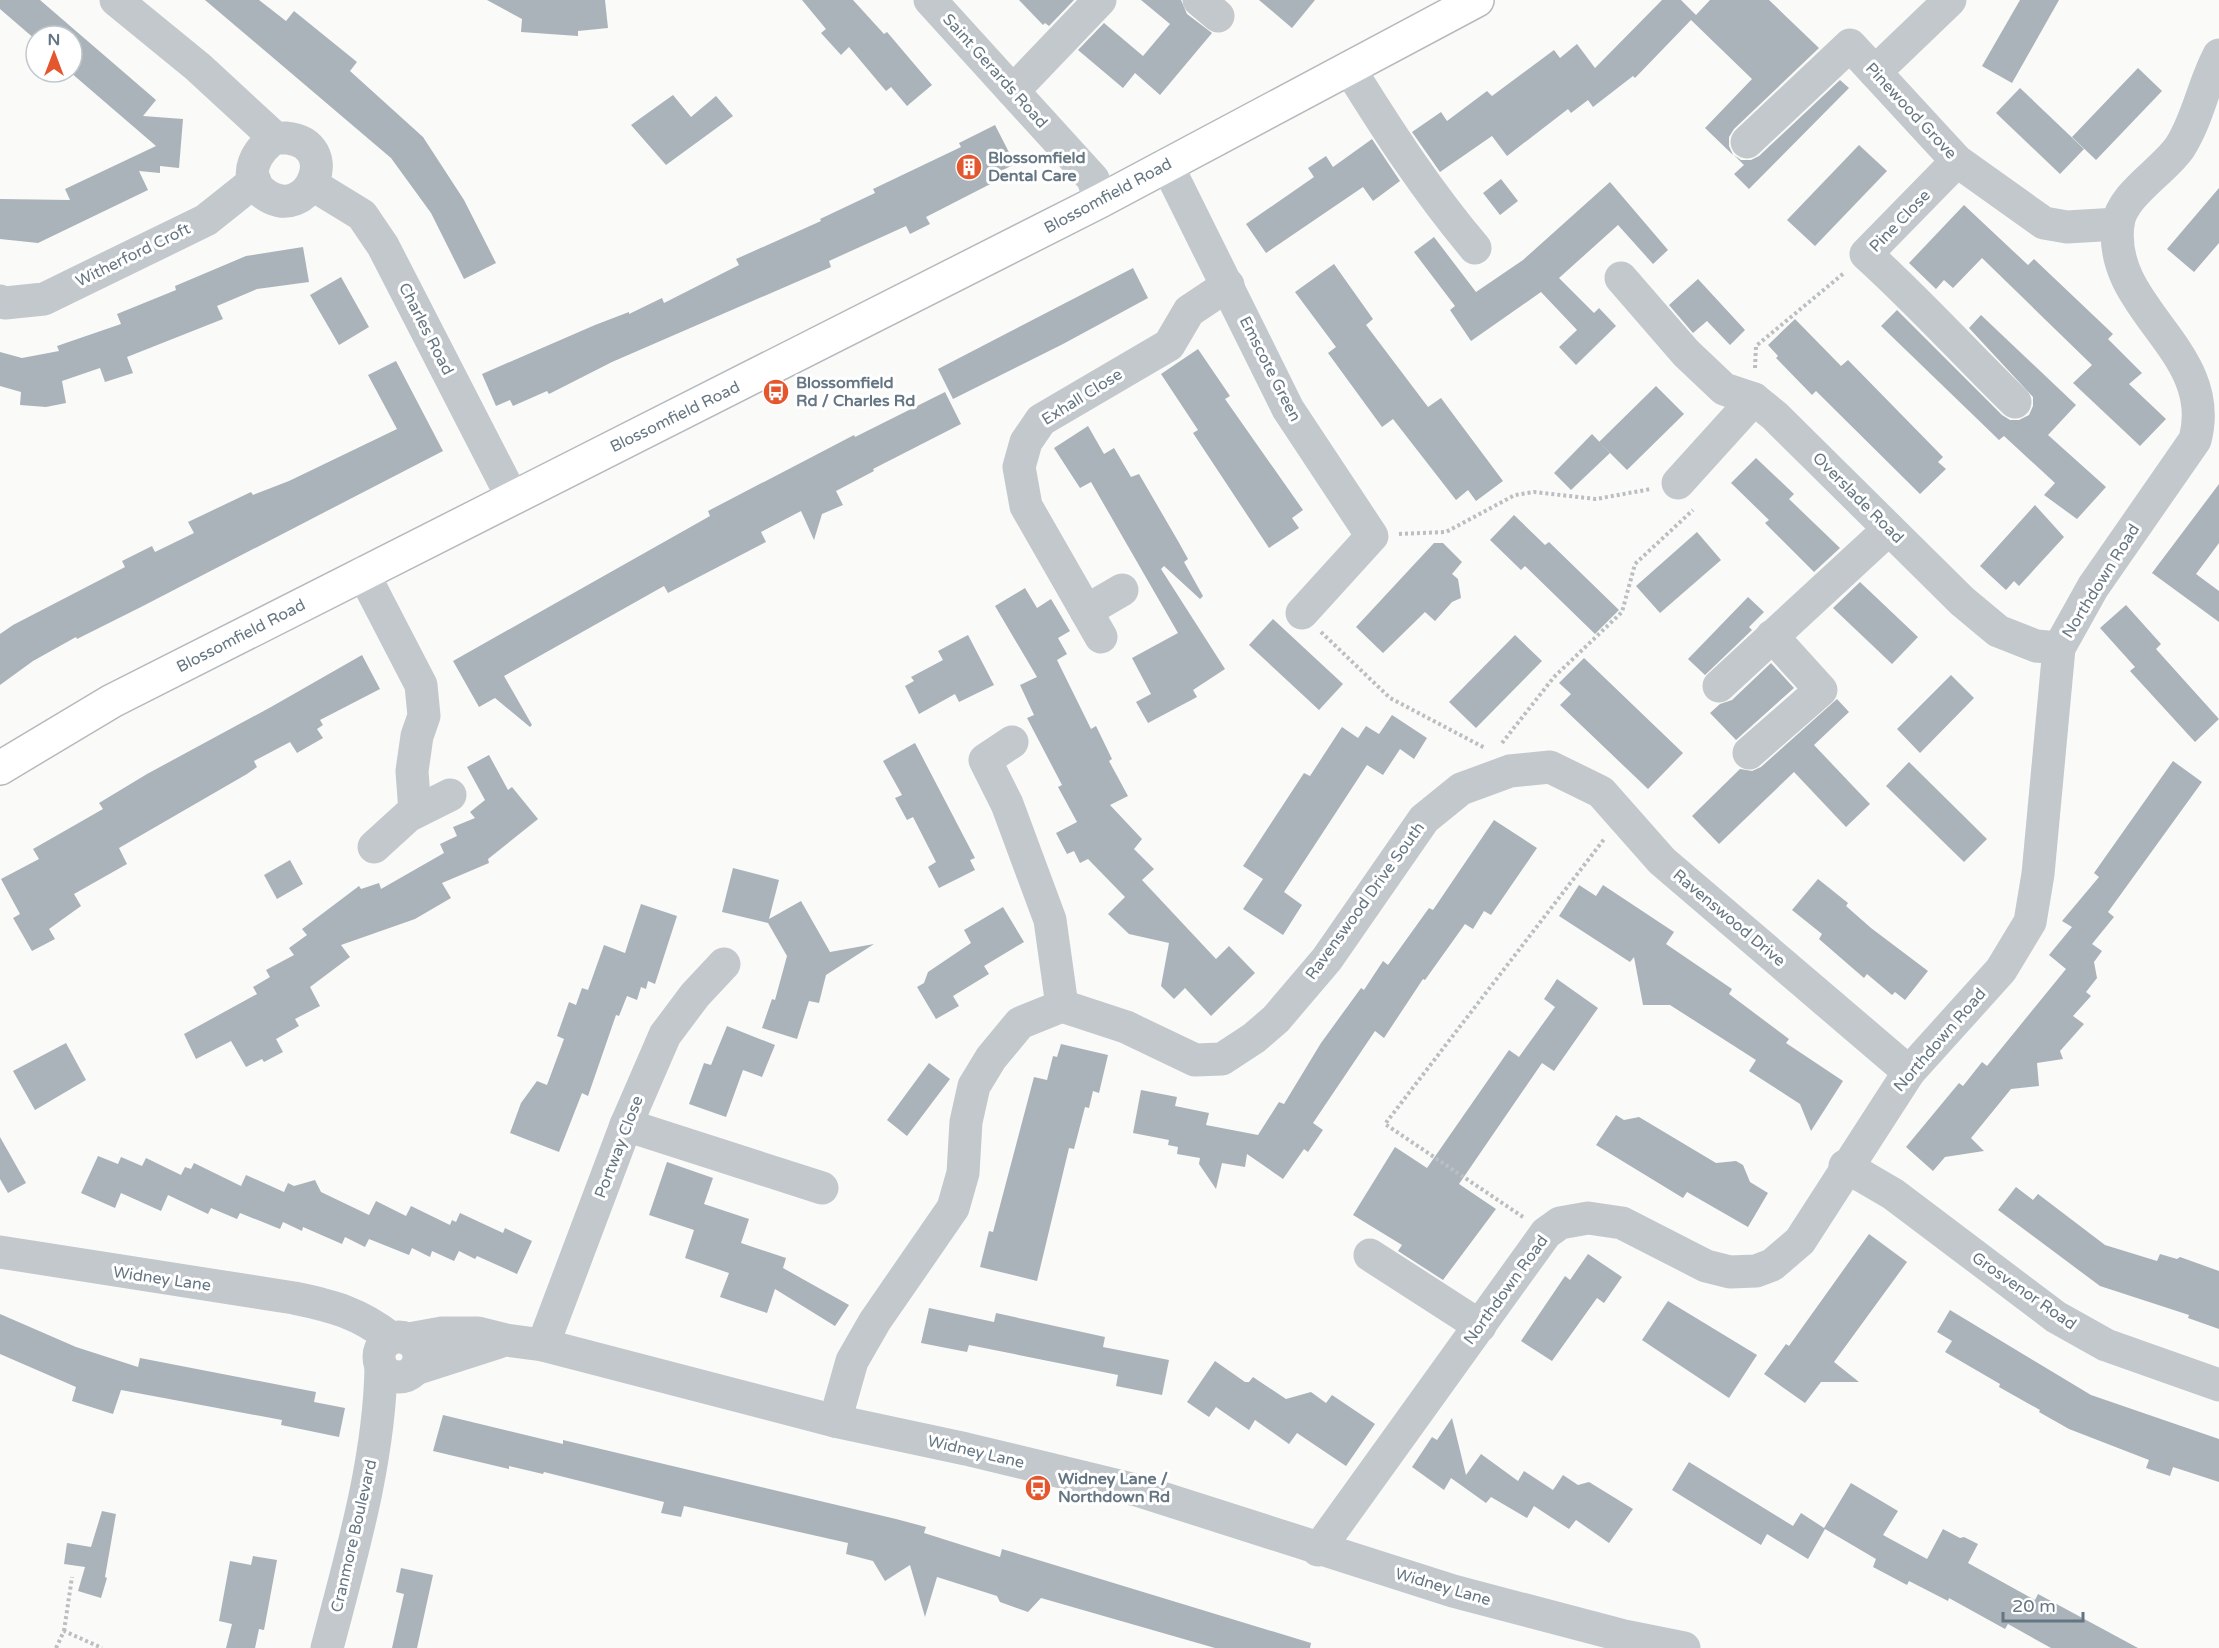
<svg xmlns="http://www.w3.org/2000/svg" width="2219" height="1648" font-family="'Varela Round',sans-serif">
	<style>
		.building { fill: #aab3b9 }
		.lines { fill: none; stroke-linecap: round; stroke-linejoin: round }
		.major-casing { stroke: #b5babe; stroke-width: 36 }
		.path { stroke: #bbbfc2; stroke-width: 4; stroke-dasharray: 3 3; stroke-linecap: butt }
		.minor { stroke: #c3c8cc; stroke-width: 33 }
		.major { stroke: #fff; stroke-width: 33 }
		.labels { text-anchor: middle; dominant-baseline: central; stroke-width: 6; stroke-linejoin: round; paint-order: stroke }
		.street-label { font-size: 16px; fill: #657683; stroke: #fff }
		.poi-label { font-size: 16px; font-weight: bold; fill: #657683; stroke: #fff; text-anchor: start }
	</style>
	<rect width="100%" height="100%" fill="#fafaf8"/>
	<g class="building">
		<path d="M0 0H40L156 100 143 116 183 119 179 168 160 166V173L139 171 148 190 38 243 0 239V199L70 200 65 189 156 146 70 72 72 36H36V40L0 9Z"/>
		<path d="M205 0H259L286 21 294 11 357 62 350 71 423 137 464 200 496 263 464 279 431 213 391 158Z"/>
		<path d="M487 0H605L608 28 578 31V36L521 32 522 19Z"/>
		<path d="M802 0H853L884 34 887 32 932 85 907 106 891 87 886 91 849 47 841 55 821 33 826 29Z"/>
		<path d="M1019 0H1074L1049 26 1045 23 1043 25Z"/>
		<path d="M1141 0H1181L1187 14 1212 33 1160 95 1135 73 1123 88 1078 50 1104 23 1143 56 1170 24Z"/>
		<path d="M1259 0H1315L1292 28Z"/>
		<path d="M1662 0H1681L1696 15 1710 0H1769L1819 48 1734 129 1729 137V146L1733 155 1705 128 1752 79 1691 20 1635 78 1633 76 1593 107 1588 100 1571 113 1568 109 1507 156 1492 136 1440 172 1412 132 1441 112 1447 121 1487 91 1492 96 1554 50 1560 58 1577 44 1595 68Z"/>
		<path d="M2020 0H2059L2012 83 1982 66Z"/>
		<path d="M2138 68 2162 91 2096 160 2072 137Z"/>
		<path d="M1840 80 1849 88 1749 189 1734 174 1744 165 1734 155 1741 160H1751L1759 156Z"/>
		<path d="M2020 88 2084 149 2060 174 1996 113Z"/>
		<path d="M673 95 691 117 716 96 733 116 666 165 631 125Z"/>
		<path d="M995 125 1015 164 1003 170 1006 176 926 217 930 224 910 234 906 226 829 261 831 267 612 362 549 394 547 391 513 406 510 400 496 406 482 374 595 325 629 312V314L662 298 664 303 739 265 736 259 821 221 820 219 875 193 873 189 961 147 959 143Z"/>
		<path d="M1372 139 1400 181 1373 201 1363 187 1266 253 1246 224 1314 177 1308 168 1326 156 1333 167Z"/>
		<path d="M1859 145 1887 171 1815 246 1787 220Z"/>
		<path d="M1501 179 1518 201 1500 215 1483 193Z"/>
		<path d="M1610 182 1668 250 1653 264 1618 225 1559 278 1594 313 1599 308 1616 326 1576 365 1559 347 1577 330 1541 292 1471 341 1450 310 1455 306 1414 252 1434 237 1476 292 1523 260Z"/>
		<path d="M2219 188V243L2194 272 2167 249Z"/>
		<path d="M1964 205 2028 265 2034 259 2113 334 2108 339 2142 373 2129 384 2166 419 2140 446 2073 383 2092 365 1982 258 1953 288 1944 280 1936 289 1909 263Z"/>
		<path d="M303 247 309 282 257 289 217 306 223 319 127 357 133 373 105 382 100 368 62 381 66 403 46 407 20 405 21 392 0 386V352L22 358 59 351 57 346 121 324 117 314 176 290 175 286 246 256Z"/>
		<path d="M1334 264 1373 319 1366 325 1428 407 1441 398 1503 481 1476 501 1468 490 1456 500 1393 419 1382 427 1328 353 1336 347 1295 292Z"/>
		<path d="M1133 268 1148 298 1063 344 953 399 938 369Z"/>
		<path d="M341 277 369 327 339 345 310 295Z"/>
		<path d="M1698 279 1745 330 1730 345 1707 321 1693 333 1669 305Z"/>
		<path d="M1897 310 2002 415 2010 420H2019L2029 415 2033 406V397L1969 328 1981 315 2076 405 2048 435 2106 487 2077 519 2044 495 2055 483 2004 436 1999 440 1881 326Z"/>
		<path d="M1795 319 1841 366 1848 360 1943 457 1938 462 1946 469 1920 494 1816 391 1812 395 1776 358 1778 356 1768 345Z"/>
		<path d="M1198 349 1230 396 1225 399 1303 510 1292 518 1299 528 1269 548 1193 433 1198 430 1161 374Z"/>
		<path d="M396 361 443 451 141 607 77 639 76 637 33 661 0 685V634L13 625 125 567 122 561 152 546 155 552 194 533 188 522 251 492 253 495 289 481 397 429 368 375Z"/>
		<path d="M1656 386 1684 414 1627 470 1599 442Z"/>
		<path d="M945 392 961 424 873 469 874 471 836 491 843 505 822 514 814 540 801 511 761 532 766 542 668 593 664 586 504 676 532 725 530 727 495 698 479 707 453 661 710 516 708 511 854 435 855 437Z"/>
		<path d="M1088 426 1104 454 1114 448 1131 477 1139 474 1178 541 1188 559 1184 562 1203 596 1200 599 1164 566 1161 569 1225 669 1193 690 1197 697 1148 723 1136 702 1151 694 1132 658 1178 633 1091 482 1080 488 1054 448Z"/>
		<path d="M1592 434 1610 453 1571 490 1554 473Z"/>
		<path d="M1756 458 1794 494 1789 499 1840 548 1814 572 1765 523 1769 520 1731 483Z"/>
		<path d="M2219 484V543L2196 574 2219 591V622L2152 573Z"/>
		<path d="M2035 505 2064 537 2019 586 2014 581 2006 590 1980 566Z"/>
		<path d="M1514 515 1545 545 1549 542 1619 610 1595 634 1525 566 1521 570 1490 540Z"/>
		<path d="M1697 532 1721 560 1660 613 1636 586Z"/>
		<path d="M1434 543H1443L1462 562 1452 574 1458 579 1461 598 1452 602 1435 621 1425 612 1383 653 1356 627Z"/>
		<path d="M1860 582 1918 637 1892 664 1833 608Z"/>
		<path d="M1025 588 1037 608 1051 599 1070 631 1058 638 1067 654 1057 660 1091 729 1096 726 1112 759 1109 761 1128 796 1110 805 1142 839 1134 849 1154 869 1142 880 1216 959 1229 946 1255 973 1211 1016 1185 988 1174 999 1161 986 1169 943 1129 934 1108 914 1125 897 1088 859 1080 863 1074 851 1067 854 1056 833 1077 822 1058 787 1062 785 1027 718 1034 715 1020 685 1037 677 995 606Z"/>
		<path d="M1748 597 1764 612 1749 627 1752 630 1705 675 1688 659Z"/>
		<path d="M2126 605 2161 644 2156 649 2219 719 2195 742 2130 671 2135 667 2100 628Z"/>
		<path d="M1273 619 1343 684 1319 710 1249 645Z"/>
		<path d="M968 635 994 685 959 702 955 694 919 714 905 686 914 681 911 677 943 660 938 651Z"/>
		<path d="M1515 635 1542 661 1476 728 1449 702Z"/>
		<path d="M362 655 380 689 320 720 323 725 317 729 323 738 297 753 290 742 254 761 257 767 247 774 119 848 127 864 74 894 81 906 49 929 55 939 32 951 13 918 20 914 1 879 39 859 33 849 103 809 99 803 147 774 271 707Z"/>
		<path d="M1584 658 1683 753 1648 789 1560 705 1571 694 1559 683Z"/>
		<path d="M1771 663 1794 688 1736 740 1710 713 1720 704 1732 700Z"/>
		<path d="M1951 675 1974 698 1920 753 1897 729Z"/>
		<path d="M1837 699 1849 712 1814 745 1870 804 1846 827 1794 772 1719 844 1692 816 1740 769 1752 771 1761 767Z"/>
		<path d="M1392 715 1427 738 1414 759 1400 749 1383 775 1367 765 1284 892 1302 905 1283 935 1243 909 1263 879 1243 866 1304 773 1310 776 1342 727 1358 738 1366 726 1379 734Z"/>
		<path d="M915 743 975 858 970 860 975 870 939 888 928 867 936 862 913 817 907 820 895 798 902 795 883 761Z"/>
		<path d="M489 755 508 790 512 787 538 819 488 859 489 863 442 883 451 898 415 919 341 945 350 957 310 987 320 1006 295 1019 299 1026 276 1039 283 1052 264 1062 262 1059 246 1067 231 1041 196 1059 184 1034 257 994 253 987 270 977 266 970 294 955 289 948 307 935 302 929 359 886 361 889 379 883 381 889 444 853 440 844 457 836 453 827 475 818 470 812 485 800 467 767Z"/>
		<path d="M2173 761 2202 782 2108 912 2114 917 2092 944 2102 951 2094 962 2097 978 2086 992 2091 996 2073 1016 2084 1024 2060 1051 2063 1059 2037 1063 2039 1086 2011 1089 1971 1138 1984 1151 1945 1157 1933 1171 1906 1147 1959 1083 1963 1086 1982 1062 1987 1066 2066 969 2049 955 2072 927 2062 921 2099 877 2094 873Z"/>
		<path d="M1909 762 1987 839 1964 862 1886 786Z"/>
		<path d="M1494 820 1537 848 1491 915 1484 911 1473 929 1465 924 1425 980 1423 979 1384 1038 1375 1031 1313 1123 1323 1130 1308 1152 1304 1149 1283 1179 1247 1154 1245 1167 1222 1163 1216 1189 1199 1164 1200 1158 1177 1154 1178 1147 1168 1145 1169 1140 1133 1133 1141 1090 1177 1097 1175 1106 1209 1113 1206 1125 1258 1135 1279 1102 1284 1104 1321 1043 1361 988 1364 990 1383 961 1388 965 1429 908 1433 910Z"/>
		<path d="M290 860 303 884 277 899 264 875Z"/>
		<path d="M733 868 779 880 769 919 801 901 830 952 874 944 826 975 819 1003 809 1001 797 1039 762 1028 772 999 775 1000 787 956 768 923 722 912Z"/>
		<path d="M1818 879 1848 903 1846 906 1871 928 1928 971 1905 1000 1895 992 1892 995 1867 974 1864 978 1819 939 1822 934 1792 910Z"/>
		<path d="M1579 885 1596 896 1603 885 1674 932 1666 944 1732 989 1729 994 1789 1039 1786 1043 1843 1081 1811 1131 1800 1104 1749 1071 1756 1060 1670 1005H1643L1634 957 1630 962 1559 916Z"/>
		<path d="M641 904 677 916 655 984 648 981 646 989 641 987 637 1000 627 996 619 1016 616 1015 588 1096 582 1093 559 1152 510 1133 521 1103 537 1081 547 1085 564 1039 557 1036 569 1002 576 1005 582 988 588 990 604 945 625 953Z"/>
		<path d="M1003 907 1024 942 984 966 989 974 953 996 959 1006 936 1019 917 987 924 983 928 972 971 943 964 930Z"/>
		<path d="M1557 979 1598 1008 1554 1071 1542 1063 1459 1184 1496 1209 1443 1280 1398 1251 1402 1245 1353 1215 1395 1147 1427 1168 1509 1050 1519 1057 1555 1007 1544 999Z"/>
		<path d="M727 1026 775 1045 762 1077 743 1070 726 1117 689 1104 704 1063 711 1065Z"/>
		<path d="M66 1043 86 1080 35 1110 13 1071Z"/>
		<path d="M1061 1044 1108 1055 1099 1093 1093 1091 1089 1108 1085 1107 1074 1149 1069 1148 1037 1281 980 1267 989 1231 993 1232 1034 1077 1047 1080 1053 1056 1057 1057Z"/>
		<path d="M929 1063 950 1079 907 1136 887 1120Z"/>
		<path d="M1616 1115 1624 1120 1639 1117 1716 1163 1736 1161 1743 1165 1750 1182 1768 1193 1748 1227 1687 1192 1683 1198 1596 1145Z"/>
		<path d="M0 1137 26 1183 8 1193 0 1179Z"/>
		<path d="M98 1156 118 1164 121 1157 142 1166 146 1158 181 1175 185 1167 191 1169 194 1163 241 1186 246 1175 284 1192 288 1183 294 1186 315 1180 321 1192 369 1215 376 1201 406 1216 411 1206 450 1225 452 1220 456 1222 460 1213 503 1233 505 1228 532 1241 517 1274 477 1256 475 1259 459 1251 454 1261 432 1251 430 1257 412 1248 409 1255 369 1239 365 1247 345 1237 342 1244 303 1227 302 1231 283 1222 280 1229 240 1213 237 1219 211 1208 208 1214 168 1195 161 1211 121 1193 115 1208 81 1193Z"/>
		<path d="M667 1162 713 1178 704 1204 749 1219 741 1243 786 1258 783 1268 849 1305 835 1326 775 1289 767 1313 720 1297 729 1273 685 1258 694 1230 649 1215Z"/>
		<path d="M2016 1187 2033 1200 2038 1194 2105 1245 2157 1261 2160 1254 2177 1259 2180 1257 2219 1271V1329L2188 1318 2189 1315 2100 1286 1998 1210Z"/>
		<path d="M1869 1234 1907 1262 1834 1362 1859 1382H1821L1805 1403 1764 1374 1786 1344 1789 1346Z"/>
		<path d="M1588 1254 1622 1277 1604 1303 1597 1298 1552 1361 1521 1341 1565 1276 1570 1280Z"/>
		<path d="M1668 1301 1757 1355 1729 1398 1642 1340Z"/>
		<path d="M929 1308 994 1322 996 1313 1105 1337 1103 1347 1169 1360 1162 1395 1116 1386 1118 1375 969 1345 967 1352 921 1343Z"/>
		<path d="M1950 1310 2091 1395 2219 1439V1482L2173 1467 2170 1476 2146 1468 2149 1460 2069 1429 2039 1412 2040 1410 1999 1387 2000 1384 1945 1352 1952 1341 1937 1332Z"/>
		<path d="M0 1314 76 1347 138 1367 140 1358 316 1392 314 1402 345 1408 339 1437 281 1425 282 1420 121 1390 113 1414 72 1401 76 1387 0 1354Z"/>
		<path d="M1215 1361 1245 1382H1249L1253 1377 1286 1399 1311 1392 1326 1403 1332 1395 1375 1424 1346 1466 1297 1433 1289 1444 1255 1420 1249 1430 1216 1407 1209 1417 1187 1402Z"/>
		<path d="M443 1415 563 1444V1440L896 1519 926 1527 924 1533 1000 1557 1002 1549 1311 1643 1310 1648H1215L1041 1598 1028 1612 1000 1602 997 1596 937 1577 925 1617 910 1565 885 1581 873 1561 846 1554 848 1543 684 1506 681 1517 661 1513 664 1502 544 1472 543 1474 509 1466V1469L433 1451Z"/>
		<path d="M1452 1418 1466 1475 1481 1454 1518 1481 1524 1471 1553 1490 1563 1475 1578 1485 1589 1482 1633 1509 1609 1543 1576 1520 1569 1529 1534 1506 1527 1518 1491 1497 1486 1503 1451 1478 1444 1490 1412 1467 1432 1437 1437 1440Z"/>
		<path d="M1689 1462 1793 1526 1801 1513 1824 1528 1851 1483 1898 1511 1883 1535 1927 1559 1943 1529 1960 1538 1964 1537 1978 1544 1968 1563 2035 1600 2038 1594 2138 1648H2051L2008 1624 2005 1629 1949 1598 1948 1601 1909 1581 1907 1585 1873 1567 1876 1559 1825 1529 1808 1559 1767 1534 1761 1545 1672 1490Z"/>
		<path d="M102 1511 116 1514 105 1577 107 1578 101 1598 78 1591 85 1567 64 1564 67 1543 91 1547Z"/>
		<path d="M253 1556 277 1560 264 1630 259 1629 255 1648H226L232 1624 219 1621 230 1561 251 1565Z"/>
		<path d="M401 1568 433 1575 417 1648H392L404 1594 396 1592Z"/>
	</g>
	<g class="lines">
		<defs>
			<path id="major" d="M0 768 112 701 1100 201 1477 0"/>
		</defs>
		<use href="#major" class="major-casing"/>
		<g class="path">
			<path d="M1755 368 1756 346 1844 273"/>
			<path d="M1399 534 1446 532 1515 495 1534 492 1596 499 1651 489"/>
			<path d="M1321 632 1390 698 1485 748"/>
			<path d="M1502 743 1554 677 1622 612 1635 564 1693 510"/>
			<path d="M1523 1217 1385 1124 1605 838"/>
			<path d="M64 1631 72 1577"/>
			<path d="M56 1648 64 1631 102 1648"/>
		</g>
		<g class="minor">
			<path d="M116 0 198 67 275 138C350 134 309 231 262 192 241 175 258 149 275 138"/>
			<path d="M930 0 1093 179 1100 201"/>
			<path d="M1199 0 1218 16"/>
			<path d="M1349 68C1388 131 1427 191 1475 248"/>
			<path d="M1875 72 1950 0"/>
			<path d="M1013 91 1100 0"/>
			<path d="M1747 142 1850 45 1957 161 2044 223 2067 227 2118 224"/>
			<path d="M1957 161 1866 254C1918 301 1965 353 2015 402"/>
			<path d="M1167 165 1288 409 1372 536 1302 613"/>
			<path d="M313 185 362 215 383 246 512 497"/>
			<path d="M1621 278 1686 353 1724 389 1754 399"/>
			<path d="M0 301 5 303 44 299 206 220 255 181"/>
			<path d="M1678 483 1754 399 1775 416 1962 601 1998 631 2036 646 2059 648"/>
			<path d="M363 573 421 685 424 716 417 736 412 771 415 812"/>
			<path d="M1086 611 1122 590"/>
			<path d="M1101 637 1026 506 1019 467 1026 442 1041 420 1169 345 1189 311 1228 285"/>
			<path d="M1719 686 1889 529"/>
			<path d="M1012 742 985 760 1007 804 1050 920 1062 1006"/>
			<path d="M1749 753 1821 690 1772 636"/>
			<path d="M374 847 408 816 450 795"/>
			<path d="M626 1125 822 1188"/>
			<path d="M1845 1166 1893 1194 2056 1317 2106 1345 2219 1385"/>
			<path d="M0 1252 294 1298C333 1306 359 1313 391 1338"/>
			<path d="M1370 1255 1480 1326"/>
			<circle cx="399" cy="1357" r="20"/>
			<path d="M409 1339 442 1333H478L506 1340 543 1345 835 1421 966 1449 1140 1491 1453 1591 1624 1636 1684 1648"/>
			<path d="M543 1345 626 1125 665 1035 695 995 724 964"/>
			<path d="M415 1369 499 1342"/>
			<path d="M835 1421 852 1361 875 1321 953 1208 963 1173 966 1122 974 1086 991 1058 1020 1023 1062 1006 1126 1027 1195 1060 1222 1059 1254 1038 1276 1019 1327 959 1424 819 1461 789 1510 771 1550 767 1601 792 1662 861 1909 1072"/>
			<path d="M1318 1550 1546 1233 1560 1223 1588 1218 1622 1223 1706 1266 1730 1272 1756 1271 1772 1265 1800 1241 1909 1072 2001 970 2030 922 2038 874 2059 648 2093 587 2195 440C2219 350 2107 310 2118 224 2121 195 2164 171 2180 147 2198 119 2203 85 2219 55"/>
			<path d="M327 1648C351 1556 379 1463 381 1368"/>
		</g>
		<use href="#major" class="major"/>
	</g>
	<defs>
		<symbol id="building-disc" viewBox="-11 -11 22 22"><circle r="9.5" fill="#e4572e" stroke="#fff"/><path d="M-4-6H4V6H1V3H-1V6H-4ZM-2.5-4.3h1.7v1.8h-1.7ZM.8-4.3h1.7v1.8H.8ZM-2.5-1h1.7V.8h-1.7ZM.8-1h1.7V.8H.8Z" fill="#fff"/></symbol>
		<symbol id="bus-disc" viewBox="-11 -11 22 22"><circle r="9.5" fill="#e4572e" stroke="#fff"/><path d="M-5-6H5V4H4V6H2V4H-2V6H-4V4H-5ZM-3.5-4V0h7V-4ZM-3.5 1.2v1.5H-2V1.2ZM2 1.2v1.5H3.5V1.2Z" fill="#fff"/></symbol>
	</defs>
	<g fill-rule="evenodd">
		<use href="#building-disc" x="954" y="152" width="30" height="30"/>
		<use href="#bus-disc" x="761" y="377" width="30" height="30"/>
		<use href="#bus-disc" x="1023" y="1473" width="30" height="30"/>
	</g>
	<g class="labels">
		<g class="street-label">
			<text transform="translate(995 71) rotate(48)">Saint Gerards Road</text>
			<text transform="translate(1911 111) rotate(47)">Pinewood Grove</text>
			<text transform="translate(1108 196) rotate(-28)">Blossomfield Road</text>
			<text transform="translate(1900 221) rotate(-46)">Pine Close</text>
			<text transform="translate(133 255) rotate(-26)">Witherford Croft</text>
			<text transform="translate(426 329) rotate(63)">Charles Road</text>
			<text transform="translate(1270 369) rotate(63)">Emscote Green</text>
			<text transform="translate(1082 397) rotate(-32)">Exhall Close</text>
			<text transform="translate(675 417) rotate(-26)">Blossomfield Road</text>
			<text transform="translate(1858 498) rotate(45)">Overslade Road</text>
			<text transform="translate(2101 581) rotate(-58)">Northdown Road</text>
			<text transform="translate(241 636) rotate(-27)">Blossomfield Road</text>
			<text transform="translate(1365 901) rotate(-54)">Ravenswood Drive South</text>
			<text transform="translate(1729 918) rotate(40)">Ravenswood Drive</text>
			<text transform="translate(1940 1040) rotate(-49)">Northdown Road</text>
			<text transform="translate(619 1147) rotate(-69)">Portway Close</text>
			<text transform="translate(162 1279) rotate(8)">Widney Lane</text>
			<text transform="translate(1506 1290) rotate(-54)">Northdown Road</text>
			<text transform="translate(2024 1291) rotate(35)">Grosvenor Road</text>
			<text transform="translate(976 1452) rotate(13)">Widney Lane</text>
			<text transform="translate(354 1536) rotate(-77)">Cranmore Boulevard</text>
			<text transform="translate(1443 1587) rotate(16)">Widney Lane</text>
		</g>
		<g class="poi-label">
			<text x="988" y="158">Blossomfield<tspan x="988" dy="18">Dental Care</tspan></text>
			<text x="796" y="383">Blossomfield<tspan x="796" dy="18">Rd / Charles Rd</tspan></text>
			<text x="1058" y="1479">Widney Lane /<tspan x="1058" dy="18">Northdown Rd</tspan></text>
		</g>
	</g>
	<g transform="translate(54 54)"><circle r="28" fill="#ffffff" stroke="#c1c8cd" stroke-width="1.5"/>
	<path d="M0-4.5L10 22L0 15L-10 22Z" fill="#e4572e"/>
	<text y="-9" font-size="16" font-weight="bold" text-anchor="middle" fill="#657683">N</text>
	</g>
	<path d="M2003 1612v9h80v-9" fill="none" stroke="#657683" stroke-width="3"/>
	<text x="2012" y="1612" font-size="18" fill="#657683" stroke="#ffffff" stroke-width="4.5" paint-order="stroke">20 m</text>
</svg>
